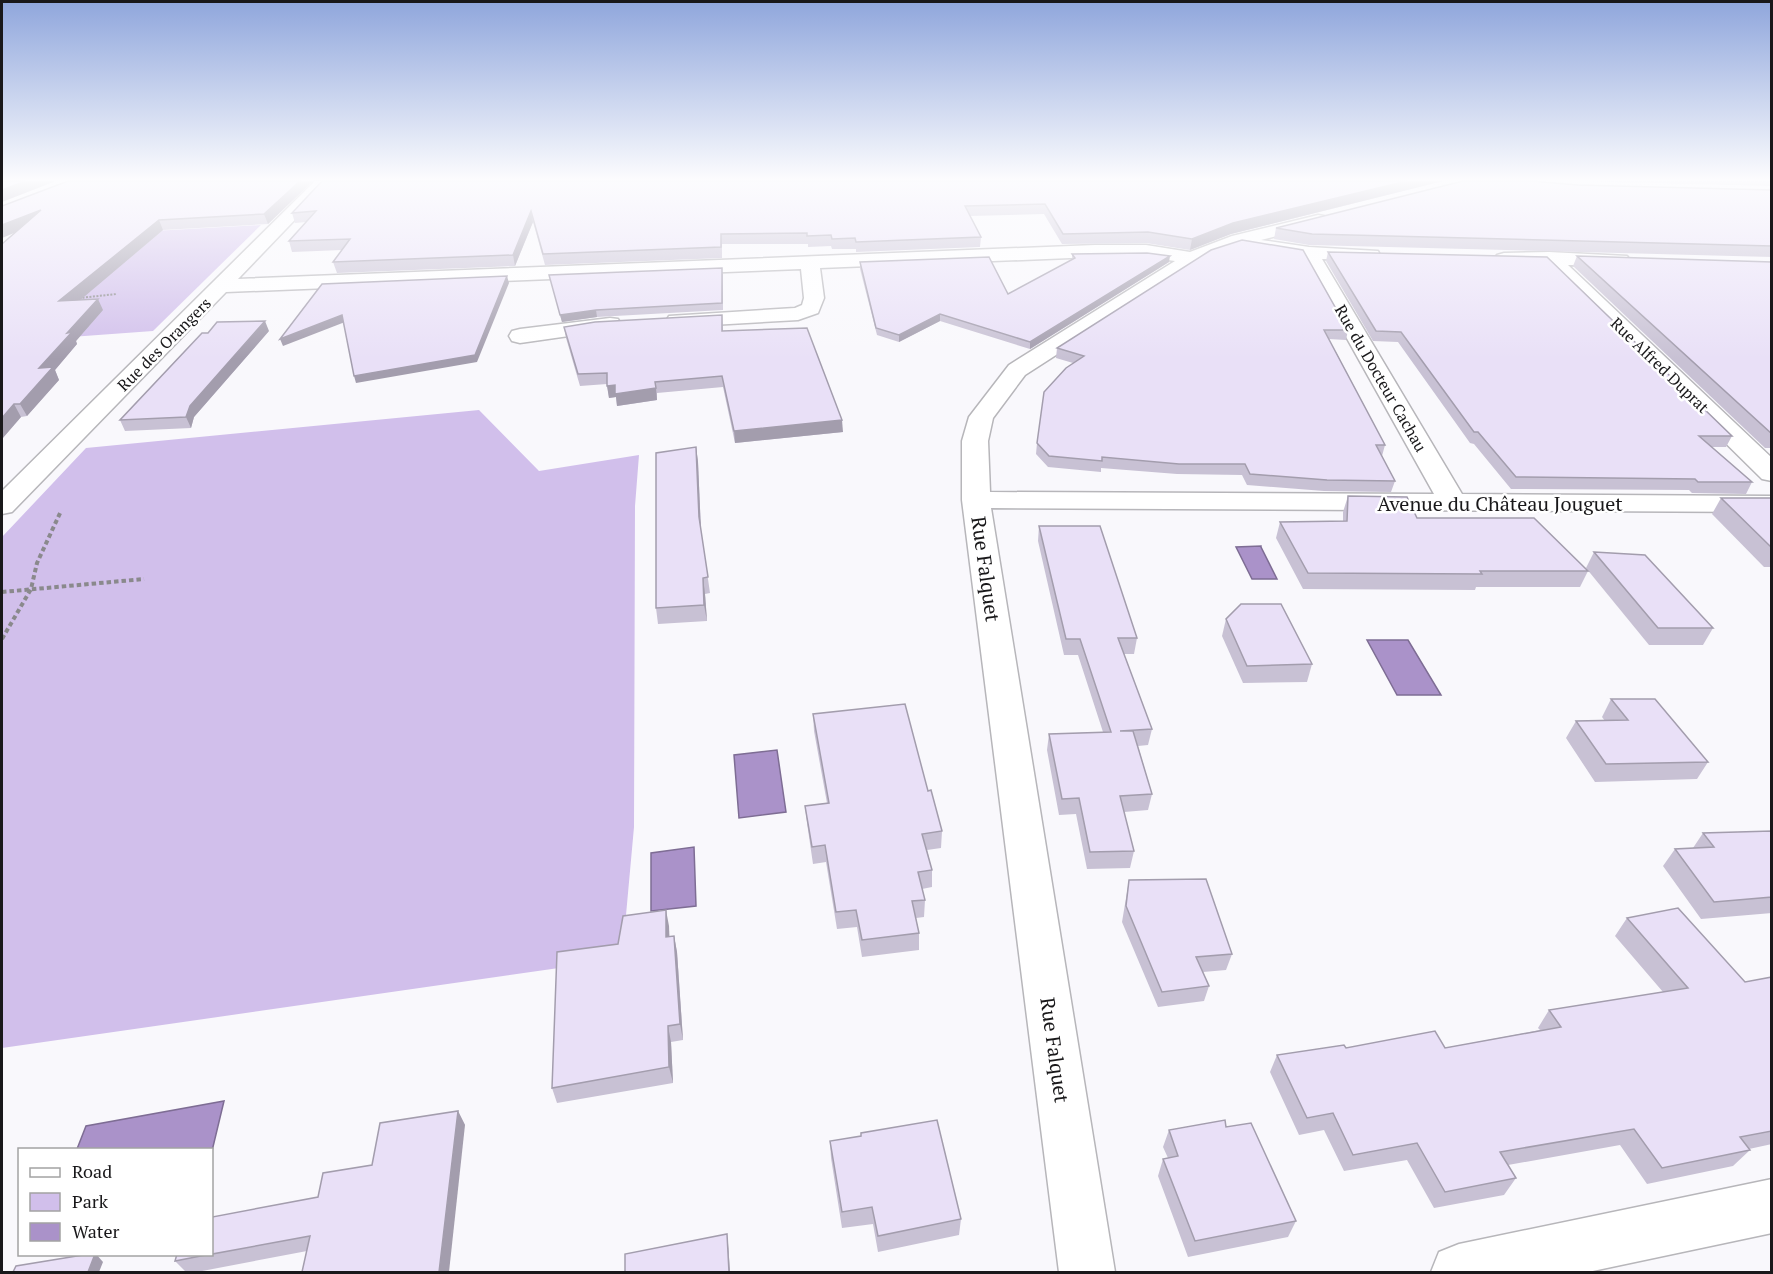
<svg xmlns="http://www.w3.org/2000/svg" width="1773" height="1274" font-family="'PT Serif',serif">
	<style>
		.green { fill: #d1bfeb }
		.water { fill: #aa92c9; stroke: #7e6d94; stroke-width: 1.5 }
		.lines { fill: none; stroke-linecap: round; stroke-linejoin: round }
		.street-casing { stroke: #b7b6ba; stroke-width: 3 }
		.path-far1 { stroke: #8a898c; stroke-width: 2; stroke-dasharray: 2 1.5; stroke-linecap: butt }
		.path { stroke: #8a898c; stroke-width: 4; stroke-dasharray: 4.5 3; stroke-linecap: butt }
		.street { fill: #fff; fill-rule: evenodd }
		.wall { fill: #c8c1d4 }
		.shaded-wall { fill: #a39dad }
		.building { fill: #e9e0f7; stroke: #a39dad; stroke-width: 1.5 }
		.labels { text-anchor: middle; dominant-baseline: central; stroke-width: 5; stroke-linejoin: round; paint-order: stroke }
		.far-street-label { font-size: 16px; fill: #19181a; stroke: #fff }
		.street-label { font-size: 20px; fill: #19181a; stroke: #fff }
	</style>
	<rect width="100%" height="100%" fill="#f9f8fc"/>
	<g class="green">
		<path d="M261 225 153 331 2 342 44 237Z"/>
		<path d="M479 410 539 471 639 455 635 506 634 827 622 959 2 1048V537L86 448Z"/>
	</g>
	<g class="water">
		<path d="M1261 546V547L1277 579H1252L1236 547Z"/>
		<path d="M1367 640H1408L1441 695H1397Z"/>
		<path d="M777 750 786 812 739 818 734 755Z"/>
		<path d="M694 847 696 906 651 911V853Z"/>
		<path d="M224 1101 212 1151 77 1149 86 1126Z"/>
	</g>
	<g class="lines">
		<defs>
			<g id="street">
				<path d="M315 181H332L238 279 1095 245H1146L1190 252 1232 236 1318 215 1324 216 1327 220 1324 224 1261 240 1309 247 1378 251 1380 255 1378 259 1371 261 1322 259 1462 494 1772 496V512L991 508 1115 1272H1059L962 500V441L969 417 1009 365 1175 261 1146 257H1095L820 268 824 298 818 313 798 320 677 327 669 326 666 321 669 316 795 308 802 305 804 298 801 269 226 292 12 512 2 514V491ZM1252 242 1250 245 1252 249 1302 258 1434 494 990 492 988 441 993 418 1025 375 1208 257Z"/>
				<path d="M1549 252 1627 256 1630 260 1627 264 1620 266 1568 265 1772 458V481L1762 479 1545 265 1497 263 1494 259 1497 255 1504 253Z"/>
				<path d="M610 318 618 319 621 324 618 329 520 343 512 341 509 336 512 331 520 329Z"/>
				<path d="M1772 1179V1233L1588 1272H1431L1439 1252 1459 1244Z"/>
			</g>
		</defs>
		<use href="#street" class="street-casing"/>
		<path class="path-far1" d="M79 298 117 294"/>
		<g class="path">
			<path d="M2 592 144 579"/>
			<path d="M2 639 31 589 37 563 61 511"/>
		</g>
		<use href="#street" class="street"/>
	</g>
	<g class="wall">
		<path d="M68 181H313L268 224 163 230 80 300 103 310 76 341 77 344 55 370 59 380 27 416 21 417 2 439V244L15 232Z"/>
		<path d="M322 181H1443L1231 234 1190 250 1146 243 1062 244 1044 214 970 216 981 237 980 247 856 252V249H832L831 246 808 247V244H722V258L545 265 533 222 515 266 337 273 333 262 342 250 292 252 289 241 306 222 295 223 292 213Z"/>
		<path d="M1576 181H1772V186Z"/>
		<path d="M1578 185 1772 190V257L1309 245 1274 239 1276 228Z"/>
		<path d="M1211 250 1348 330 1346 340 1329 339 1385 445 1382 456 1395 481 1391 492 1324 491 1247 485 1242 475 1177 474 1101 468V472L1048 467 1036 454 1037 443 1073 363 1056 358 1057 348Z"/>
		<path d="M1328 252 1732 436 1726 447H1711L1752 482 1746 494 1692 493 1689 490 1511 489 1474 444 1470 443 1398 342 1373 341 1326 261Z"/>
		<path d="M1072 254 1169 262 1030 349 940 321 899 342 877 335 860 269V262L1008 294 1072 260Z"/>
		<path d="M1577 256 1772 262V448H1765L1573 266Z"/>
		<path d="M723 274V310L597 317 562 322 549 275Z"/>
		<path d="M722 315 723 331 843 432 735 443 723 387 657 393V400L617 406 616 397 609 398 607 384 580 386 566 338 564 327Z"/>
		<path d="M269 331 194 417 191 428 125 431 120 420Z"/>
		<path d="M696 447 698 462 701 530 710 593 705 594 707 621 658 624 656 608Z"/>
		<path d="M1348 496 1417 518 1588 571 1580 587H1476L1475 590 1303 589 1276 538 1280 522 1343 521V512Z"/>
		<path d="M1721 498H1772V567H1764L1712 514Z"/>
		<path d="M1039 526 1137 638 1134 654H1124L1152 729 1148 745 1138 746 1152 794 1148 810 1124 812 1134 851 1130 868 1087 869 1076 814 1059 815 1047 750 1049 734 1103 732 1078 655H1064L1038 541Z"/>
		<path d="M1594 552 1713 628 1703 645H1649L1586 568Z"/>
		<path d="M1226 619 1312 664 1307 682 1243 683 1222 636Z"/>
		<path d="M1611 699 1708 762 1697 779 1595 782 1566 738 1576 721H1605L1602 717Z"/>
		<path d="M813 714 928 791 942 831 941 848 927 850 932 870V887L922 889 925 900 924 917 916 918 919 933V950L862 957 857 927 837 929 826 862 813 864 807 823 805 806 827 803 814 731Z"/>
		<path d="M1772 831V913L1701 919 1663 866 1675 849 1693 848 1703 833Z"/>
		<path d="M1129 880 1232 954 1226 970 1203 972 1209 986 1204 1001 1158 1007 1122 922Z"/>
		<path d="M1627 918 1745 982 1772 977V1144L1749 1149 1750 1150 1733 1166 1647 1184 1620 1145 1508 1165 1516 1178 1504 1195 1434 1208 1407 1160 1344 1171 1324 1130 1299 1135 1270 1072 1277 1055 1346 1048H1445L1540 1030 1538 1028 1549 1010 1663 992 1615 936Z"/>
		<path d="M669 926V937L674 936 677 952 683 1040 671 1042 673 1083 557 1103 552 1088 618 944Z"/>
		<path d="M458 1111 465 1125 307 1251 197 1272H186L175 1261 318 1197 372 1165Z"/>
		<path d="M1226 1127 1296 1221 1288 1237 1188 1257 1158 1176 1163 1159 1168 1158 1163 1147 1169 1130Z"/>
		<path d="M830 1141 961 1219 959 1235 878 1252 873 1224 842 1228 831 1158Z"/>
	</g>
	<g class="shaded-wall">
		<path d="M26 181H56L2 202V190Z"/>
		<path d="M300 181H313L268 224 264 214Z"/>
		<path d="M1407 181H1443L1231 234 1190 250 1192 239 1233 223Z"/>
		<path d="M41 210 46 220 2 238V225Z"/>
		<path d="M531 211 533 222 515 266 513 255Z"/>
		<path d="M159 220 163 230 65 313 59 301Z"/>
		<path d="M1170 256 1169 262 1030 349V342Z"/>
		<path d="M507 276 509 283 477 362 356 383 354 376Z"/>
		<path d="M98 299 103 310 76 341 77 344 55 370 59 380 27 416 20 404 39 368 67 333Z"/>
		<path d="M596 310 597 317 562 322 560 315Z"/>
		<path d="M940 314V321L899 342V335Z"/>
		<path d="M342 315 345 322 283 346 280 339Z"/>
		<path d="M265 321 269 331 194 417 191 428 186 417 190 406Z"/>
		<path d="M615 385 656 388 657 400 617 406 616 397 609 398 607 386Z"/>
		<path d="M14 404 21 417 2 439V418Z"/>
		<path d="M842 420 843 432 735 443 734 431Z"/>
		<path d="M696 447 698 462 701 532 699 517Z"/>
		<path d="M703 578 705 594 707 621 704 605Z"/>
		<path d="M666 910 669 926 670 952 666 937Z"/>
		<path d="M674 936 677 952 683 1040 680 1024Z"/>
		<path d="M668 1026 671 1042 673 1083 669 1067Z"/>
		<path d="M458 1111 465 1125 449 1272H439Z"/>
		<path d="M727 1234 728 1243 730 1272H729Z"/>
		<path d="M95 1254H96L103 1262 99 1272H88Z"/>
	</g>
	<g class="building">
		<path d="M2 181H26L2 190Z"/>
		<path d="M68 181H300L264 214 159 220 59 301 98 299 67 333 72 332 39 368 53 367 20 404H14L2 418V244L41 210 2 225V206Z"/>
		<path d="M322 181H1407L1233 223 1192 239 1148 232 1063 234 1045 204 965 206 981 237 856 242 855 238 832 239 831 235 807 236V233L721 234V247L543 254 531 211 513 255 333 262 350 239 289 241 316 211 292 213Z"/>
		<path d="M1463 181H1531L1578 185 1772 190V246L1312 234 1276 228Z"/>
		<path d="M1242 240 1303 250 1348 330H1324L1385 445H1376L1395 481 1327 480 1250 474 1245 464H1179L1102 457V461L1049 456 1037 443 1044 392 1066 368 1084 356 1057 348 1211 250Z"/>
		<path d="M1328 252 1547 257 1732 436H1699L1752 482H1698L1695 479 1516 477 1478 432H1474L1401 332 1376 331Z"/>
		<path d="M1147 253 1170 256 1030 342 940 314 899 335 876 328 860 262 989 257 1008 294 1075 258 1072 254Z"/>
		<path d="M1577 256 1772 262V434Z"/>
		<path d="M722 268V303L596 310 560 315 549 275Z"/>
		<path d="M507 276 475 355 354 376 342 315 280 339 322 284Z"/>
		<path d="M722 315V331L807 328 842 420 734 431 722 376 655 382 656 388 615 394V385L607 386V373L578 374 564 327 595 322Z"/>
		<path d="M265 321 190 406 186 417 120 420 202 333H208L217 322Z"/>
		<path d="M696 447 699 517 708 577 703 578 704 605 656 608V453Z"/>
		<path d="M1348 496 1407 497 1417 518H1534L1588 571H1480L1482 574 1308 573 1280 522 1347 521Z"/>
		<path d="M1721 498H1772V548Z"/>
		<path d="M1039 526H1100L1137 638H1118L1152 729 1120 731H1133L1152 794 1120 796 1134 851 1090 852 1079 798 1062 799 1049 734 1111 732 1080 639H1066Z"/>
		<path d="M1594 552 1645 555 1713 628H1658Z"/>
		<path d="M1241 604H1281L1312 664 1247 666 1226 619Z"/>
		<path d="M1611 699H1655L1708 762 1606 764 1576 721 1628 720Z"/>
		<path d="M905 704 928 791 931 790 942 831 922 834 932 870 918 872 925 900 912 901 919 933 862 940 856 910 836 912 825 845 812 847 805 806 829 803 813 714Z"/>
		<path d="M1772 831V897L1714 902 1675 849 1714 847 1703 833Z"/>
		<path d="M1206 879 1232 954 1196 957 1209 986 1162 992 1126 906 1129 880Z"/>
		<path d="M1678 908 1745 982 1772 977V1131L1740 1137 1750 1150 1662 1168 1634 1129 1500 1152 1516 1178 1445 1192 1417 1143 1353 1155 1333 1113 1307 1118 1277 1055 1344 1045 1346 1048 1435 1031 1445 1048 1561 1027 1549 1010 1688 988 1627 918Z"/>
		<path d="M666 910V937L674 936 680 1024 668 1026 669 1067 552 1088 557 952 618 944 623 916Z"/>
		<path d="M458 1111 439 1272H302L310 1236 212 1254V1217L318 1197 323 1173 372 1165 380 1123Z"/>
		<path d="M937 1120 961 1219 878 1236 872 1207 842 1212 830 1141 861 1136V1133Z"/>
		<path d="M1225 1120 1226 1127 1251 1123 1296 1221 1195 1241 1163 1159 1178 1156 1169 1130Z"/>
		<path d="M727 1234 729 1272H625V1254Z"/>
		<path d="M89 1254H95L88 1272H13L16 1266Z"/>
		<path d="M177 1254H211L175 1261Z"/>
	</g>
	<linearGradient id="sky" x2="0" y2="1"><stop stop-color="#8fa6dc"/><stop offset="0.5" stop-color="#fcfcfe"/><stop offset="1" stop-color="#fcfcfe" stop-opacity="0"/></linearGradient>
	<rect width="1773" height="359" fill="url(#sky)"/>
	<g class="labels">
		<g class="far-street-label">
			<text transform="translate(164 344) rotate(-45)">Rue des Orangers</text>
			<text transform="translate(1660 365) rotate(44)">Rue Alfred Duprat</text>
			<text transform="translate(1381 378) rotate(60)">Rue du Docteur Cachau</text>
		</g>
		<g class="street-label">
			<text x="1500" y="503">Avenue du Château Jouguet</text>
			<text transform="translate(986 569) rotate(82)">Rue Falquet</text>
			<text transform="translate(1055 1050) rotate(82)">Rue Falquet</text>
		</g>
	</g>
	<rect width="1773" height="1274" fill="none" stroke="#19181a" stroke-width="6"/>
	<rect x="18" y="1148" width="195" height="108" fill="#ffffff" stroke="#a3a3a3" stroke-width="1.5"/>
	<rect x="30" y="1168" width="30" height="9" fill="#ffffff" stroke="#a3a3a3" stroke-width="1.5"/>
	<text x="72" y="1178" font-size="18" fill="#19181a">Road</text>
	<rect x="30" y="1193" width="30" height="18" fill="#d1bfeb" stroke="#a3a3a3" stroke-width="1.5"/>
	<text x="72" y="1208" font-size="18" fill="#19181a">Park</text>
	<rect x="30" y="1223" width="30" height="18" fill="#aa92c9" stroke="#a3a3a3" stroke-width="1.5"/>
	<text x="72" y="1238" font-size="18" fill="#19181a">Water</text>
</svg>
